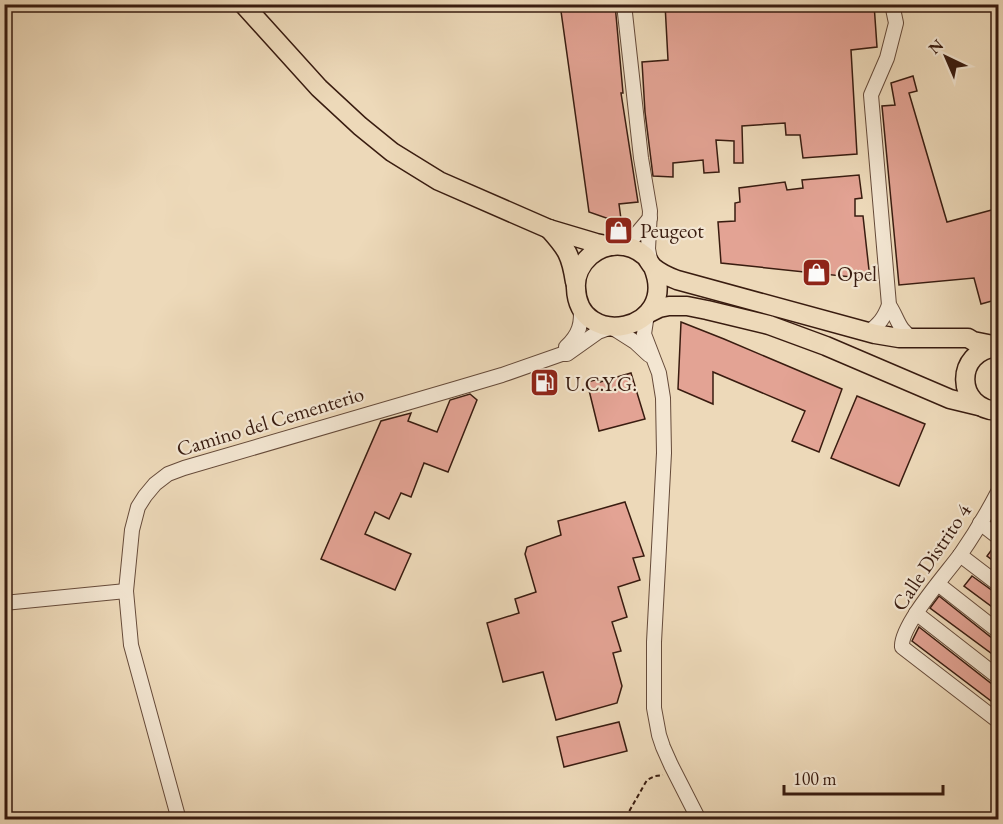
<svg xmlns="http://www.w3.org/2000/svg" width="1003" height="824" font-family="'EB Garamond',serif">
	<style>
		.building { fill: #e3a394; stroke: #391c10; stroke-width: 1.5 }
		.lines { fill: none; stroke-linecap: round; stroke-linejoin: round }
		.minor-casing { stroke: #664b3a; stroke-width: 16 }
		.major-casing { stroke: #391c10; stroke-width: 21 }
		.path { stroke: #391c10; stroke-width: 2; stroke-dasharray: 4.5 3; stroke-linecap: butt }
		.minor { stroke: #f3e6d2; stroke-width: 14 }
		.major { stroke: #edd9b9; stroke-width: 18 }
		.labels { text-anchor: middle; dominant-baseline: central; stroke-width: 4.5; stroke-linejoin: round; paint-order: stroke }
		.poi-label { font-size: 21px; fill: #391c10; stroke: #f3e6d2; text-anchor: start }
		.street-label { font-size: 21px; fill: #391c10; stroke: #f3e6d2 }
	</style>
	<rect width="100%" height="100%" fill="#edd9b9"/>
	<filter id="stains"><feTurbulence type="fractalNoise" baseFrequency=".00333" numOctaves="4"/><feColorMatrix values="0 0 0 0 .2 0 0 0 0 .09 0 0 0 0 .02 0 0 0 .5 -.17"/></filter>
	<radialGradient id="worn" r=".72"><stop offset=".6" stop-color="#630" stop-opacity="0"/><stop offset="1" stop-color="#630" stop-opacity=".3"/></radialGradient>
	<g class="building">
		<path d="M560 4H615L623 93H621L638 202 619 204 621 219 612 220 589 212Z"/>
		<path d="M665 4H874L877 47 851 50 857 154 803 158 800 135H786L785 123 742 126 743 163H734V141L716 140 719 172 704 173 703 160 673 163V177L653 176 645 112 642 62 668 60Z"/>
		<path d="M913 76 917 91 909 93 947 222 999 208V299L981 304 974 278 899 285 882 106 895 105 891 83Z"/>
		<path d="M859 175 862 198 855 199V216H863L870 279 721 263 718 222 735 221V203L740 202 739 188 785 182 787 190 803 188 802 180Z"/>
		<path d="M681 322 724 339 842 389 819 452 792 441 805 411 713 372V404L678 389Z"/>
		<path d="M631 373 645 419 599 431 587 382 599 379 600 382Z"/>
		<path d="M470 394 477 400 448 472 424 463 411 497 401 493 389 519 375 512 365 534 411 554 395 590 321 559 381 421 411 413 408 421 437 432 450 400Z"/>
		<path d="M857 396 925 424 899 486 831 458Z"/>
		<path d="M625 502 644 556 633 558 640 580 618 587 627 617 612 622 621 651 613 653 622 686 617 703 556 720 543 672 503 682 487 623 519 613 515 599 536 592 525 554 527 547 561 535 558 521Z"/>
		<path d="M995 545 999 546V565L987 556Z"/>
		<path d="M972 576 993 591 999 593V612L964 586Z"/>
		<path d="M939 596 992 638 999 640V659L930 608Z"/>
		<path d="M919 627 992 684 999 687V707L912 641Z"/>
		<path d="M619 722 627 751 564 767 557 737Z"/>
	</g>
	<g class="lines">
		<defs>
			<g id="minor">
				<path d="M624 4 641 158 650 211 648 249 651 264"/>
				<path d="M892 4 896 23 887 58 871 95 889 305C898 318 898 330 913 338"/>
				<path d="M625 246 634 237 650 218"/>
				<path d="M647 314 644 334 659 373 663 398 664 453 654 642V708L659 735 663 747 671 765 699 820"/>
				<path d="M613 328 635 342 649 355"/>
				<path d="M867 333C879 325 884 318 889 305"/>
				<path d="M566 347C579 335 583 323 580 305"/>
				<path d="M998 492C987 513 974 535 960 555 946 574 900 626 902 647L998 721"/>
				<path d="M980 523 998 537"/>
				<path d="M960 555 998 584"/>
				<path d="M938 584 998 631"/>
				<path d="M4 603 126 591"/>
				<path d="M916 613 998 677"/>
				<path d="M179 820 131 645 126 591 132 530 138 507 145 496 155 484 168 474 184 468 458 388 502 375 562 354H567L598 332 612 327"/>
			</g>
			<g id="major">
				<path d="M243 4 319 88 360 126 392 152 439 181 549 229 596 243 611 246"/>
				<path d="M549 229C567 249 571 255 575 282"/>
				<path d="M653 267C680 332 578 351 576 288 575 276 581 264 590 256 606 242 629 242 645 256 648 259 650 264 653 267 660 273 669 277 677 280L875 334 899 338H968L973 341 998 346"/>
				<path d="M647 314 659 308 669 306H687L707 310 769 325 826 346 950 399 979 406"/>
				<path d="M997 347C954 351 955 409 998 411"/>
			</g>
		</defs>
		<use href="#minor" class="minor-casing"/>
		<use href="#major" class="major-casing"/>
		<path class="path" d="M618 820 627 815 647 780 655 776 663 775"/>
		<use href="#minor" class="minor"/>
		<use href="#major" class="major"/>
	</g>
	<defs>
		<symbol id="shop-square" viewBox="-11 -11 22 22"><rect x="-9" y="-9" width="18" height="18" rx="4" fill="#8f2418" stroke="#f3e6d2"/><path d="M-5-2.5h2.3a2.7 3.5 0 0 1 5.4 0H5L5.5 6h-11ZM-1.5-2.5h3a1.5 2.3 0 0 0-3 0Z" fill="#fff"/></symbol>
		<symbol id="fuel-square" viewBox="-11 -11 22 22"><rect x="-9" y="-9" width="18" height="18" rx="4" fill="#8f2418" stroke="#f3e6d2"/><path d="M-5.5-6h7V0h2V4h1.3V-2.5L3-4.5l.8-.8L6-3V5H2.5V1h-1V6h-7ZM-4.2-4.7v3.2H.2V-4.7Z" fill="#fff"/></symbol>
	</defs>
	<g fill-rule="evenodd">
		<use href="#shop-square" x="602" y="214" width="33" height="33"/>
		<use href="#shop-square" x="800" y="256" width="33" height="33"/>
		<use href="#fuel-square" x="528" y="366" width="33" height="33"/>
	</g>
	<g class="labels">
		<g class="poi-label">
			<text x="640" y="230">Peugeot</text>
			<text x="837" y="273">Opel</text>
			<text x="565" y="383">U.C.Y.G.</text>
		</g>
		<g class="street-label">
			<text transform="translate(270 421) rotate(-17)">Camino del Cementerio</text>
			<text transform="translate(931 557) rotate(-56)">Calle Distrito 4</text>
		</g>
	</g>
	<rect width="1003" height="824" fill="none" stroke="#edd9b9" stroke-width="24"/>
	<rect x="6" y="6" width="991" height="812" fill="none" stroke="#391c10" stroke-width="3"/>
	<rect x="12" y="12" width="979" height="800" fill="none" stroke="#391c10" stroke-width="1.5"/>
	<g transform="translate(946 57) rotate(316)" stroke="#f3e6d2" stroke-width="4.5" paint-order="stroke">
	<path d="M0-4.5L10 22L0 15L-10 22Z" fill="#391c10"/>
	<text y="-9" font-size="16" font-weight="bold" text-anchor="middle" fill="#391c10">N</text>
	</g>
	<path d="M784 785v9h159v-9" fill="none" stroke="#391c10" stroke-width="3"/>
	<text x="793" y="785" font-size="18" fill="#391c10" stroke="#f3e6d2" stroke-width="4.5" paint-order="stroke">100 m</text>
	<rect width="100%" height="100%" filter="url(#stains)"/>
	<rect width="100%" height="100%" fill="url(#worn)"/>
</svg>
